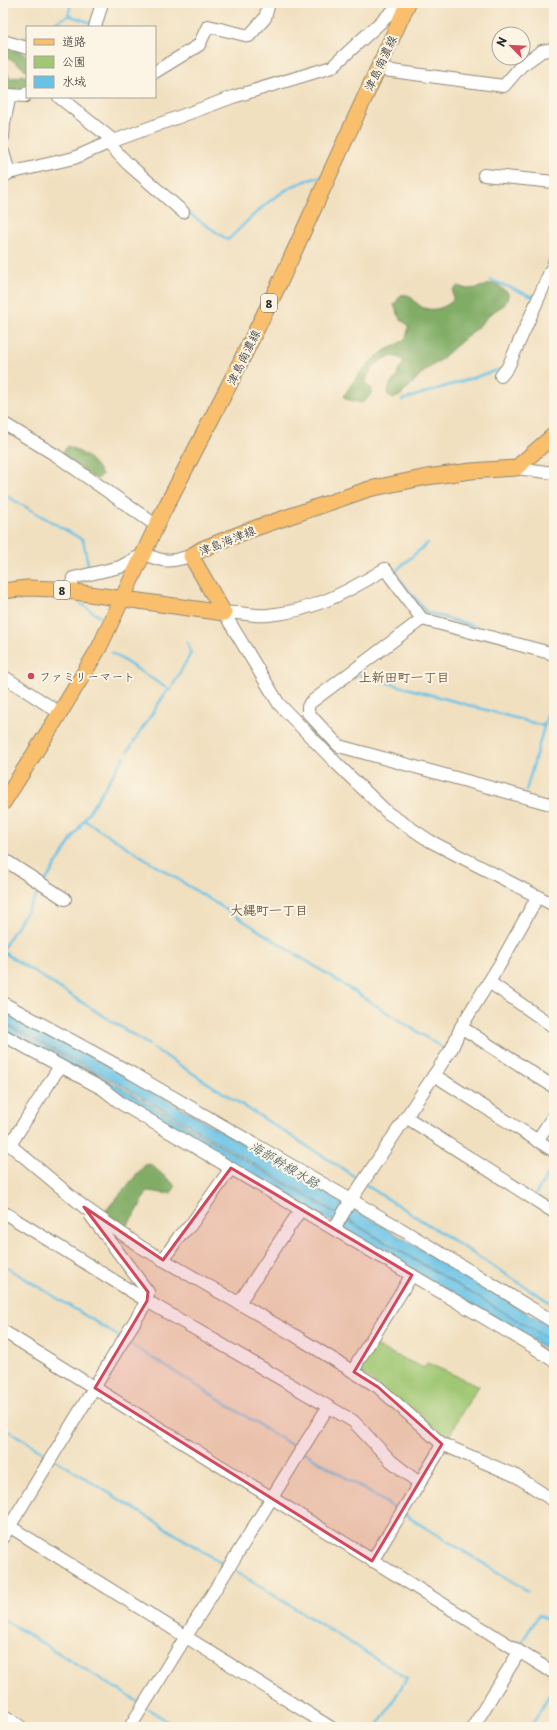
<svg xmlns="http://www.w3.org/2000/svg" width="557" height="1730" font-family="'Playpen Sans','Klee One',sans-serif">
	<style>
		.green { fill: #a0c773; stroke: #66794f }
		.forest { fill: #80ac65; stroke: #566c48 }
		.water { fill: #68c2e6; stroke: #4a7688 }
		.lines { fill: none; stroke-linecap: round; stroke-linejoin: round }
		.stream { stroke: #68c2e6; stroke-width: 2.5 }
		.minor-casing { stroke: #8e8676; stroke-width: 14 }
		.major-casing { stroke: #8e8676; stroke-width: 17 }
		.minor { stroke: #fff; stroke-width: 12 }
		.major { stroke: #f9bf6d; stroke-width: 15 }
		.marked { fill: #d1495b; fill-opacity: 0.2; stroke: #d1495b; stroke-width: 3; stroke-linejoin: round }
		.poi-dot { fill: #d1495b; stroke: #fcf5e5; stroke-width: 1.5 }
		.labels { text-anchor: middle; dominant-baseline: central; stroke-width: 4; stroke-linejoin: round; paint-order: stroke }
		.shield { fill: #fcf5e5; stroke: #6a6863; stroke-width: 1 }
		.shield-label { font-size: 11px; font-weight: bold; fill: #2b2b2b }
		.street-label { font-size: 12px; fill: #2b2b2b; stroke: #fcf5e5 }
		.poi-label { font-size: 12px; fill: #2b2b2b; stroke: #fcf5e5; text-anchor: start }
		.neighbourhood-label { font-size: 13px; font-weight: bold; fill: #6a573e; stroke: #fcf5e5 }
		.water-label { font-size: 13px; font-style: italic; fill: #3d5863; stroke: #fcf5e5 }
	</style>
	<rect width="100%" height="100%" fill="#fcf5e5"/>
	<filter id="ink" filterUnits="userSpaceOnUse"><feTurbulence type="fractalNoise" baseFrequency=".025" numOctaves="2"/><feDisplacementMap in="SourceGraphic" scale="8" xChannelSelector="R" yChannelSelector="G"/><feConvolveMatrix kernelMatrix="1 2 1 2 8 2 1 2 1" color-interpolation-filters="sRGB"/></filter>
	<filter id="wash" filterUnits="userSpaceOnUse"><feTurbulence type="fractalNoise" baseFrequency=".012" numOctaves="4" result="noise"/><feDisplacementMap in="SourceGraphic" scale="16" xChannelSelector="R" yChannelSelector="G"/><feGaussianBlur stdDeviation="0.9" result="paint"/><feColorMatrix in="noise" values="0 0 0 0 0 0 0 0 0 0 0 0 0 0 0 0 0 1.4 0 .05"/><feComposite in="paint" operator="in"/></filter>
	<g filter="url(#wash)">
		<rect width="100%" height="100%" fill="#f1e0c0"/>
		<path class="green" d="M371 1344 424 1368 427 1363 479 1386 459 1417 448 1439 459 1445 444 1443 359 1370Z"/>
		<g class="forest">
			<path d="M10 48 25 54 27 58V71L14 61 3 56V52Z"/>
			<path d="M3 68 11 78 18 77 22 75 27 77V88L24 94 3 91Z"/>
			<path d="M493 283 498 285 508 293V299L504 305 490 314 480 325 439 361 421 374 401 395 393 399 387 394 391 383 398 376 397 373 404 362C391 346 365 369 366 384L372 389C372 396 367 399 361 403L346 399 344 396C353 380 368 362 383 352 390 347 401 344 406 337 408 333 408 329 408 325L401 320 394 305 401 295C412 293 412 300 419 305 428 313 445 309 453 300V290L458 286 467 289 477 288Z"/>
			<path d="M68 446C83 453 95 460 102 475L97 480 61 454Z"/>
			<path d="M150 1164 176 1186 171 1193C161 1195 156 1190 147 1192L136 1213 122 1231 101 1216 145 1165Z"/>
		</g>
		<g class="water">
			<path d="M3 1009 127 1076 349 1206 554 1329V1342L121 1085 3 1022Z"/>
			<path d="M3 1023 120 1087 544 1336 554 1343V1353L116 1094 3 1030Z"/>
		</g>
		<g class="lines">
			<g class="stream">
				<path d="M68 15 92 23"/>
				<path d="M46 27 68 16 71 3"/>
				<path d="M25 38 27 37"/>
				<path d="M187 212 228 240C255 213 282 184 320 177"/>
				<path d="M549 261 554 249"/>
				<path d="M491 280 533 297 534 295"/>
				<path d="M402 400 501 369"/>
				<path d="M3 494 83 540 89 569"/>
				<path d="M428 543 401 566 395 573 426 612 480 628"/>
				<path d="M81 604 102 618"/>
				<path d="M112 653 168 689 128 751"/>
				<path d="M356 674 544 726"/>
				<path d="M168 689 170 690 191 653 187 642"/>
				<path d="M124 757 84 820 233 914"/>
				<path d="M526 791 554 691"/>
				<path d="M45 882 84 820"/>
				<path d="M236 916 446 1050"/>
				<path d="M3 948 41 889"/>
				<path d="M3 952 149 1045"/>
				<path d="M153 1048 357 1178"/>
				<path d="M366 1185 554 1305"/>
				<path d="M535 1195 554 1165"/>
				<path d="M3 1265 120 1337"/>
				<path d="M130 1344 298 1449"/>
				<path d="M3 1427 48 1455"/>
				<path d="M304 1452 398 1510"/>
				<path d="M56 1460 225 1565"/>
				<path d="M405 1515 528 1591"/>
				<path d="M235 1571 407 1678 377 1727"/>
				<path d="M3 1619 140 1703"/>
				<path d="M519 1646 539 1615 554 1623"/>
				<path d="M148 1709 177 1727"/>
				<path d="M531 1727 554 1686"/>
			</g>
		</g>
	</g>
	<g filter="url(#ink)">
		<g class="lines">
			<defs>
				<g id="minor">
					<path d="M95 27 102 3"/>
					<path d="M3 41 27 48"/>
					<path d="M377 69 504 86 521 66 542 51 554 49"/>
					<path d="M155 72 199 45 208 26 249 36 265 18 269 3"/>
					<path d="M59 97 114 141"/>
					<path d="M3 122 4 123 10 95 25 96 27 93"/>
					<path d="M3 137 4 123"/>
					<path d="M108 143 128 164 183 212"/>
					<path d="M3 152 9 173"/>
					<path d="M484 175 554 182"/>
					<path d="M3 177 9 173 74 158 108 143 233 97 332 67 395 9 406 3"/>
					<path d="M501 376 508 367 554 263"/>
					<path d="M3 423 57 456 157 526"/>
					<path d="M516 468 554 473"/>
					<path d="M71 591 73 578 120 567 144 554C166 563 169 562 191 556"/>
					<path d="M422 619 310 703 308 707V713L339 746 554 805"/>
					<path d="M554 654 422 619 385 569C347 592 313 611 268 615 254 617 239 611 224 613L279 704 337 764 388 813 430 841 554 905"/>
					<path d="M3 676 60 713"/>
					<path d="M3 859 65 899"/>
					<path d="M489 982 554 1027"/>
					<path d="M3 1003 133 1074 391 1223 554 1322"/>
					<path d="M461 1027 554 1087"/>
					<path d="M3 1035 103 1089 122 1104 532 1346 554 1361"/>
					<path d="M434 1075 554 1151"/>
					<path d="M406 1117 554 1212"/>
					<path d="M537 1141 554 1115"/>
					<path d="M3 1142 10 1145 84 1207 141 1247 294 1335 378 1387 442 1444 516 1476 554 1501"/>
					<path d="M10 1145 60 1066"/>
					<path d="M3 1212 147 1301 353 1421 391 1461 419 1483"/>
					<path d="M334 1229 351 1200 452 1048 461 1027 500 964 538 896"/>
					<path d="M163 1260 180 1235 190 1226 231 1168"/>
					<path d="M239 1303 301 1209"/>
					<path d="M3 1331 554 1673"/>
					<path d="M354 1372 358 1361 412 1275"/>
					<path d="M4 1523 330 1727"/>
					<path d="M3 1537 147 1301 148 1292 91 1216"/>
					<path d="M372 1561 436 1456 442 1444"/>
					<path d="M3 1715 21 1727"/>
					<path d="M130 1727 328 1407"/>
					<path d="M473 1727 519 1652"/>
				</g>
				<g id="major">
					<path d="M3 591 27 588 54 589 224 613"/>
					<path d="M224 613 191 556 202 549 247 531 369 489 427 477 471 471 516 468 554 435"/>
					<path d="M3 803 60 713 99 648 163 512 229 385 281 280 408 3"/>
				</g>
			</defs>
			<use href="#minor" class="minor-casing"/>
			<use href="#major" class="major-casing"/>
			<use href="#minor" class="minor"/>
			<use href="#major" class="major"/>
		</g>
	</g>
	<path class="marked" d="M231 1168 412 1275 354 1372 378 1387 442 1444 372 1561 95 1388 147 1301 148 1292 84 1207 163 1260Z"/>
	<circle class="poi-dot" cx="31" cy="676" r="4"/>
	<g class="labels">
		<g class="shield">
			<rect x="261" y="294" width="16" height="18" rx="3"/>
			<rect x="54" y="581" width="16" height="18" rx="3"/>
		</g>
		<g class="shield-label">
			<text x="269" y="303">8</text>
			<text x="62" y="590">8</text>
		</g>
		<g class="street-label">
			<text transform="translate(380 63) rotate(-65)">津島南濃線</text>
			<text transform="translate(243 357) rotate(-64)">津島南濃線</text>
			<text transform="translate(227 540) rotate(-22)">津島海津線</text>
		</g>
		<g class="poi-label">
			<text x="39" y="676">ファミリーマート</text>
		</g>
		<g class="neighbourhood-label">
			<text x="404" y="676">上新田町一丁目</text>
			<text x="269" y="909">大縄町一丁目</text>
		</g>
		<g class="water-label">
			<text transform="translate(285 1164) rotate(31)">海部幹線水路</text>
		</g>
	</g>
	<rect width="557" height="1730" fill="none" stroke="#fcf5e5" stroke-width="16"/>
	<rect x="26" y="26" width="130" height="72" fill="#fcf5e5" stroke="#a8a49b"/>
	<rect x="34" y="39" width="20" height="6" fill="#f9bf6d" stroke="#a8a49b"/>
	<text x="62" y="46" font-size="12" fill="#2b2b2b">道路</text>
	<rect x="34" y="56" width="20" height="12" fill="#a0c773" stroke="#a8a49b"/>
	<text x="62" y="66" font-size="12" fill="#2b2b2b">公園</text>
	<rect x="34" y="76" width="20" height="12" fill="#68c2e6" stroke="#a8a49b"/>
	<text x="62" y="86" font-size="12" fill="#2b2b2b">水域</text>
	<g transform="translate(511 46) rotate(294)"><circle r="19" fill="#fcf5e5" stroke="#a8a49b"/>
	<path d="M0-3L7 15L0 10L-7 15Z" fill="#d1495b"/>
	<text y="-6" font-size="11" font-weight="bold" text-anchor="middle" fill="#2b2b2b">N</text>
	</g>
</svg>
